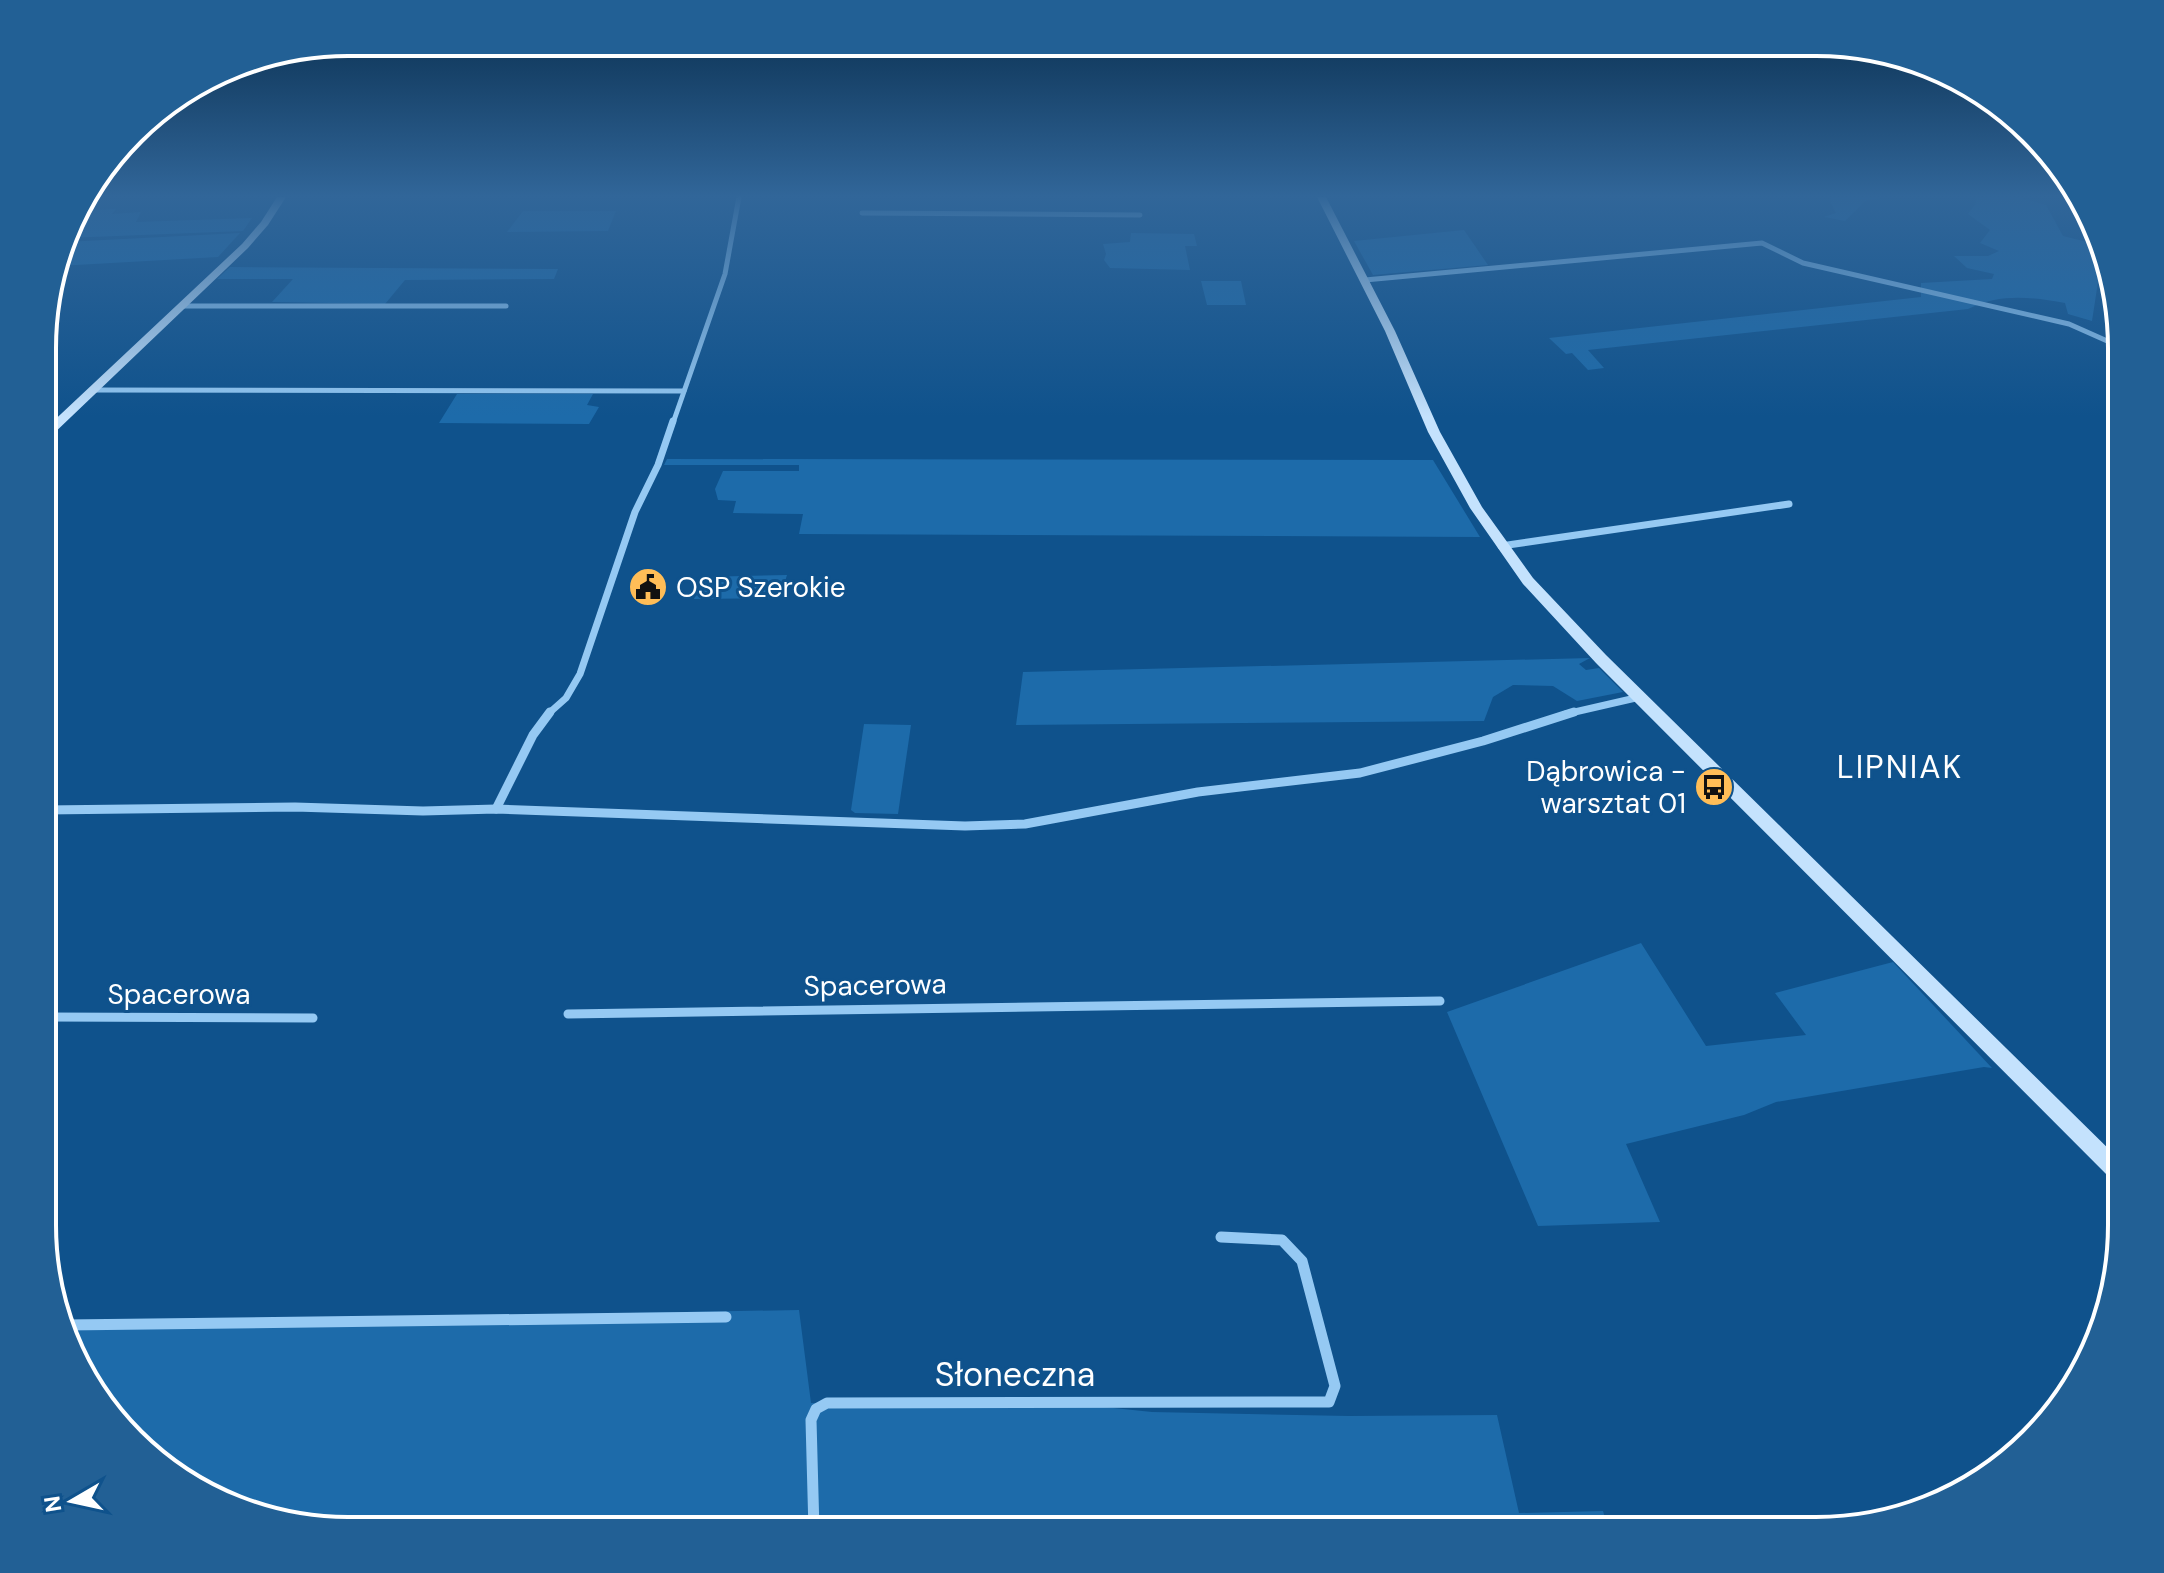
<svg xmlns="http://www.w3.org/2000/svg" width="2164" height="1573" font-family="'DM Sans',sans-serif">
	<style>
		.green { fill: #1d6baa }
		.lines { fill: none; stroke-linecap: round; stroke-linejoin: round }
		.street-far3 { stroke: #95c9f3; stroke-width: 5 }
		.street-far2 { stroke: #95c9f3; stroke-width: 7 }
		.street-far1 { stroke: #95c9f3; stroke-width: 9 }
		.street { stroke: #95c9f3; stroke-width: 11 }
		.secondary { fill: #c4e2fd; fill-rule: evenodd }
		.labels { text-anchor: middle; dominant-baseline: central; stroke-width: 6; stroke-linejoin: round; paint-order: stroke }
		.poi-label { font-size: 28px; fill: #fff; stroke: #0f528c; text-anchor: start }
		.street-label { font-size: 28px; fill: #fff; stroke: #0f528c }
		.quarter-label { font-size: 32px; letter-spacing: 2px; fill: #fff; stroke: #0f528c }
		.near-street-label { font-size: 34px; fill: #fff; stroke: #0f528c }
		.rim { fill: none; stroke: #fff; stroke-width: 4 }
	</style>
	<rect width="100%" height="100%" fill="#0f528c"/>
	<g class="green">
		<path d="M1832 197H1887L1865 201 1845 221 1824 217 1836 213 1830 201Z"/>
		<path d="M1975 197H2018L2046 205 2063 236 2099 245 2102 256 2092 321 2068 314 2065 303C2031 297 2000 293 1968 309L1588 350 1604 368 1588 370 1572 353 1566 354 1549 338 1921 297V283L1992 279 1994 274 1967 268 1954 256H1988L1999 251 1980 243 1990 230 1968 214 1976 203Z"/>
		<path d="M116 209 112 214 141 212 136 222 252 218 243 231 66 238 75 211Z"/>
		<path d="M523 211H616L608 231 507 232Z"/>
		<path d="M1464 230 1488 265 1373 275 1354 241Z"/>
		<path d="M240 233 218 257 58 266 65 242Z"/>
		<path d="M1131 233 1194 234 1197 246H1185L1190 270 1110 268 1104 260 1106 254 1103 244 1130 242Z"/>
		<path d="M230 267 558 269 554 279 405 280 385 304 272 302 293 279H217Z"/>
		<path d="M1201 281H1241L1246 305H1207Z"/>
		<path d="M457 394H593L587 405 599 407 589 424 439 423Z"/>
		<path d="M667 459 1433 460 1480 537 799 534 803 514 733 513 736 501 718 500 715 489 723 471H799V465H664Z"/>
		<path d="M787 575 780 598 694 599 701 577Z"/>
		<path d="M1590 658 1579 664 1586 670 1599 668 1623 692 1577 701 1553 686 1513 685 1493 697 1484 721 1016 725 1023 672Z"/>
		<path d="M864 724 911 725 898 814 855 813 851 810Z"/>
		<path d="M1641 943 1706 1046 1806 1035 1775 993 1893 962 1992 1068 1984 1067 1776 1102 1744 1115 1626 1144 1660 1222 1538 1226 1447 1012Z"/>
		<path d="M799 1310 811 1403 1056 1402 1152 1412 1349 1416 1497 1415 1519 1513 1603 1511 1609 1531 329 1530 249 1515 161 1467 83 1377 64 1323Z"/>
	</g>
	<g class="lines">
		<g class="street-far3">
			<path d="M862 213 1140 215"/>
			<path d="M1365 280 1762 243 1803 263 2069 324 2114 344 2121 343"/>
			<path d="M182 306H506"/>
			<path d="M93 390 684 391"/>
			<path d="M673 423 725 274 739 197"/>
		</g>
		<g class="street-far2">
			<path d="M1501 546 1789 504"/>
			<path d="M548 714 566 698 580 674 635 512 658 465 673 421"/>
			<path d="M1566 714 1640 697"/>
		</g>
		<g class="street-far1">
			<path d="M496 809 533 735 550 712"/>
			<path d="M45 810 295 807 423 811 496 809 965 826 1025 824 1198 792 1360 773 1483 741 1574 712"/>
			<path d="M568 1014 1440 1001"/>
			<path d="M45 1017 313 1018"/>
		</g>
		<g class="street">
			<path d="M65 1325 726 1317"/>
			<path d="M814 1531 811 1420 816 1409 827 1403 1329 1402 1335 1386 1302 1261 1282 1240 1221 1237"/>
		</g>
		<g class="secondary">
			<path d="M277 197H286L268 225 248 248 49 438H45V429L242 244 261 222Z"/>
			<path d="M1317 197H1326L1395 331 1440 432 1482 507 1533 578 1606 655 2121 1161V1185L2114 1182 1596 663 1523 584 1470 508 1428 432 1385 331Z"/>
		</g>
	</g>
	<linearGradient id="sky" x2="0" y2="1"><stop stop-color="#082d4d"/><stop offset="0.47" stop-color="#316699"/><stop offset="1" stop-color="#316699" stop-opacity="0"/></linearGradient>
	<rect width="2164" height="417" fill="url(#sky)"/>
	<defs>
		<symbol id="civic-disc" viewBox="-11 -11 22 22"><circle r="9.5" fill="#ffbd57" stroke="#0f528c"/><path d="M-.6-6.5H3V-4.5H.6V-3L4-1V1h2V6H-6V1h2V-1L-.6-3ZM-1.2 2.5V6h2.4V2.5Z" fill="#111"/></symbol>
		<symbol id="bus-disc" viewBox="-11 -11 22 22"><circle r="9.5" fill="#ffbd57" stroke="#0f528c"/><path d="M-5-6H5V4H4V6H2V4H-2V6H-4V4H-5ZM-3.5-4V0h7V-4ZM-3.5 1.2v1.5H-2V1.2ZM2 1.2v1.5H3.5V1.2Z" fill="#111"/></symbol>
	</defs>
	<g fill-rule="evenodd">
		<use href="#civic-disc" x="626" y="565" width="44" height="44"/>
		<use href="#bus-disc" x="1692" y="765" width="44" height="44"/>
	</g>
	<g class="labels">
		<g class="poi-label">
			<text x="676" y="587">OSP Szerokie</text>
			<text x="1686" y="771" text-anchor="end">Dąbrowica -<tspan x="1686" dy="32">warsztat 01</tspan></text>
		</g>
		<g class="street-label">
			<text transform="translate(875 985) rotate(-1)">Spacerowa</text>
			<text x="179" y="994">Spacerowa</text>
		</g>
		<g class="quarter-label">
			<text x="1900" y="767">LIPNIAK</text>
		</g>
		<g class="near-street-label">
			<text x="1015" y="1374">Słoneczna</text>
		</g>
	</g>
	<path d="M0 0H2164V1573H0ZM348 56H1816A292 292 0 0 1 2108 348V1225A292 292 0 0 1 1816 1517H348A292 292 0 0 1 56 1225V348A292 292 0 0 1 348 56Z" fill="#226095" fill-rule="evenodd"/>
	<path class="rim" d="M348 56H1816A292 292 0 0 1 2108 348V1225A292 292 0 0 1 1816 1517H348A292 292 0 0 1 56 1225V348A292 292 0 0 1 348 56Z"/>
	<g transform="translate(72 1501) rotate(261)" stroke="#0f528c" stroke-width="6" paint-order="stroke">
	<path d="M0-6L14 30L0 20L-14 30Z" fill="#ffffff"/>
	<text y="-12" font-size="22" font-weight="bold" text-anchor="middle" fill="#ffffff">N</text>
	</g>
</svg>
